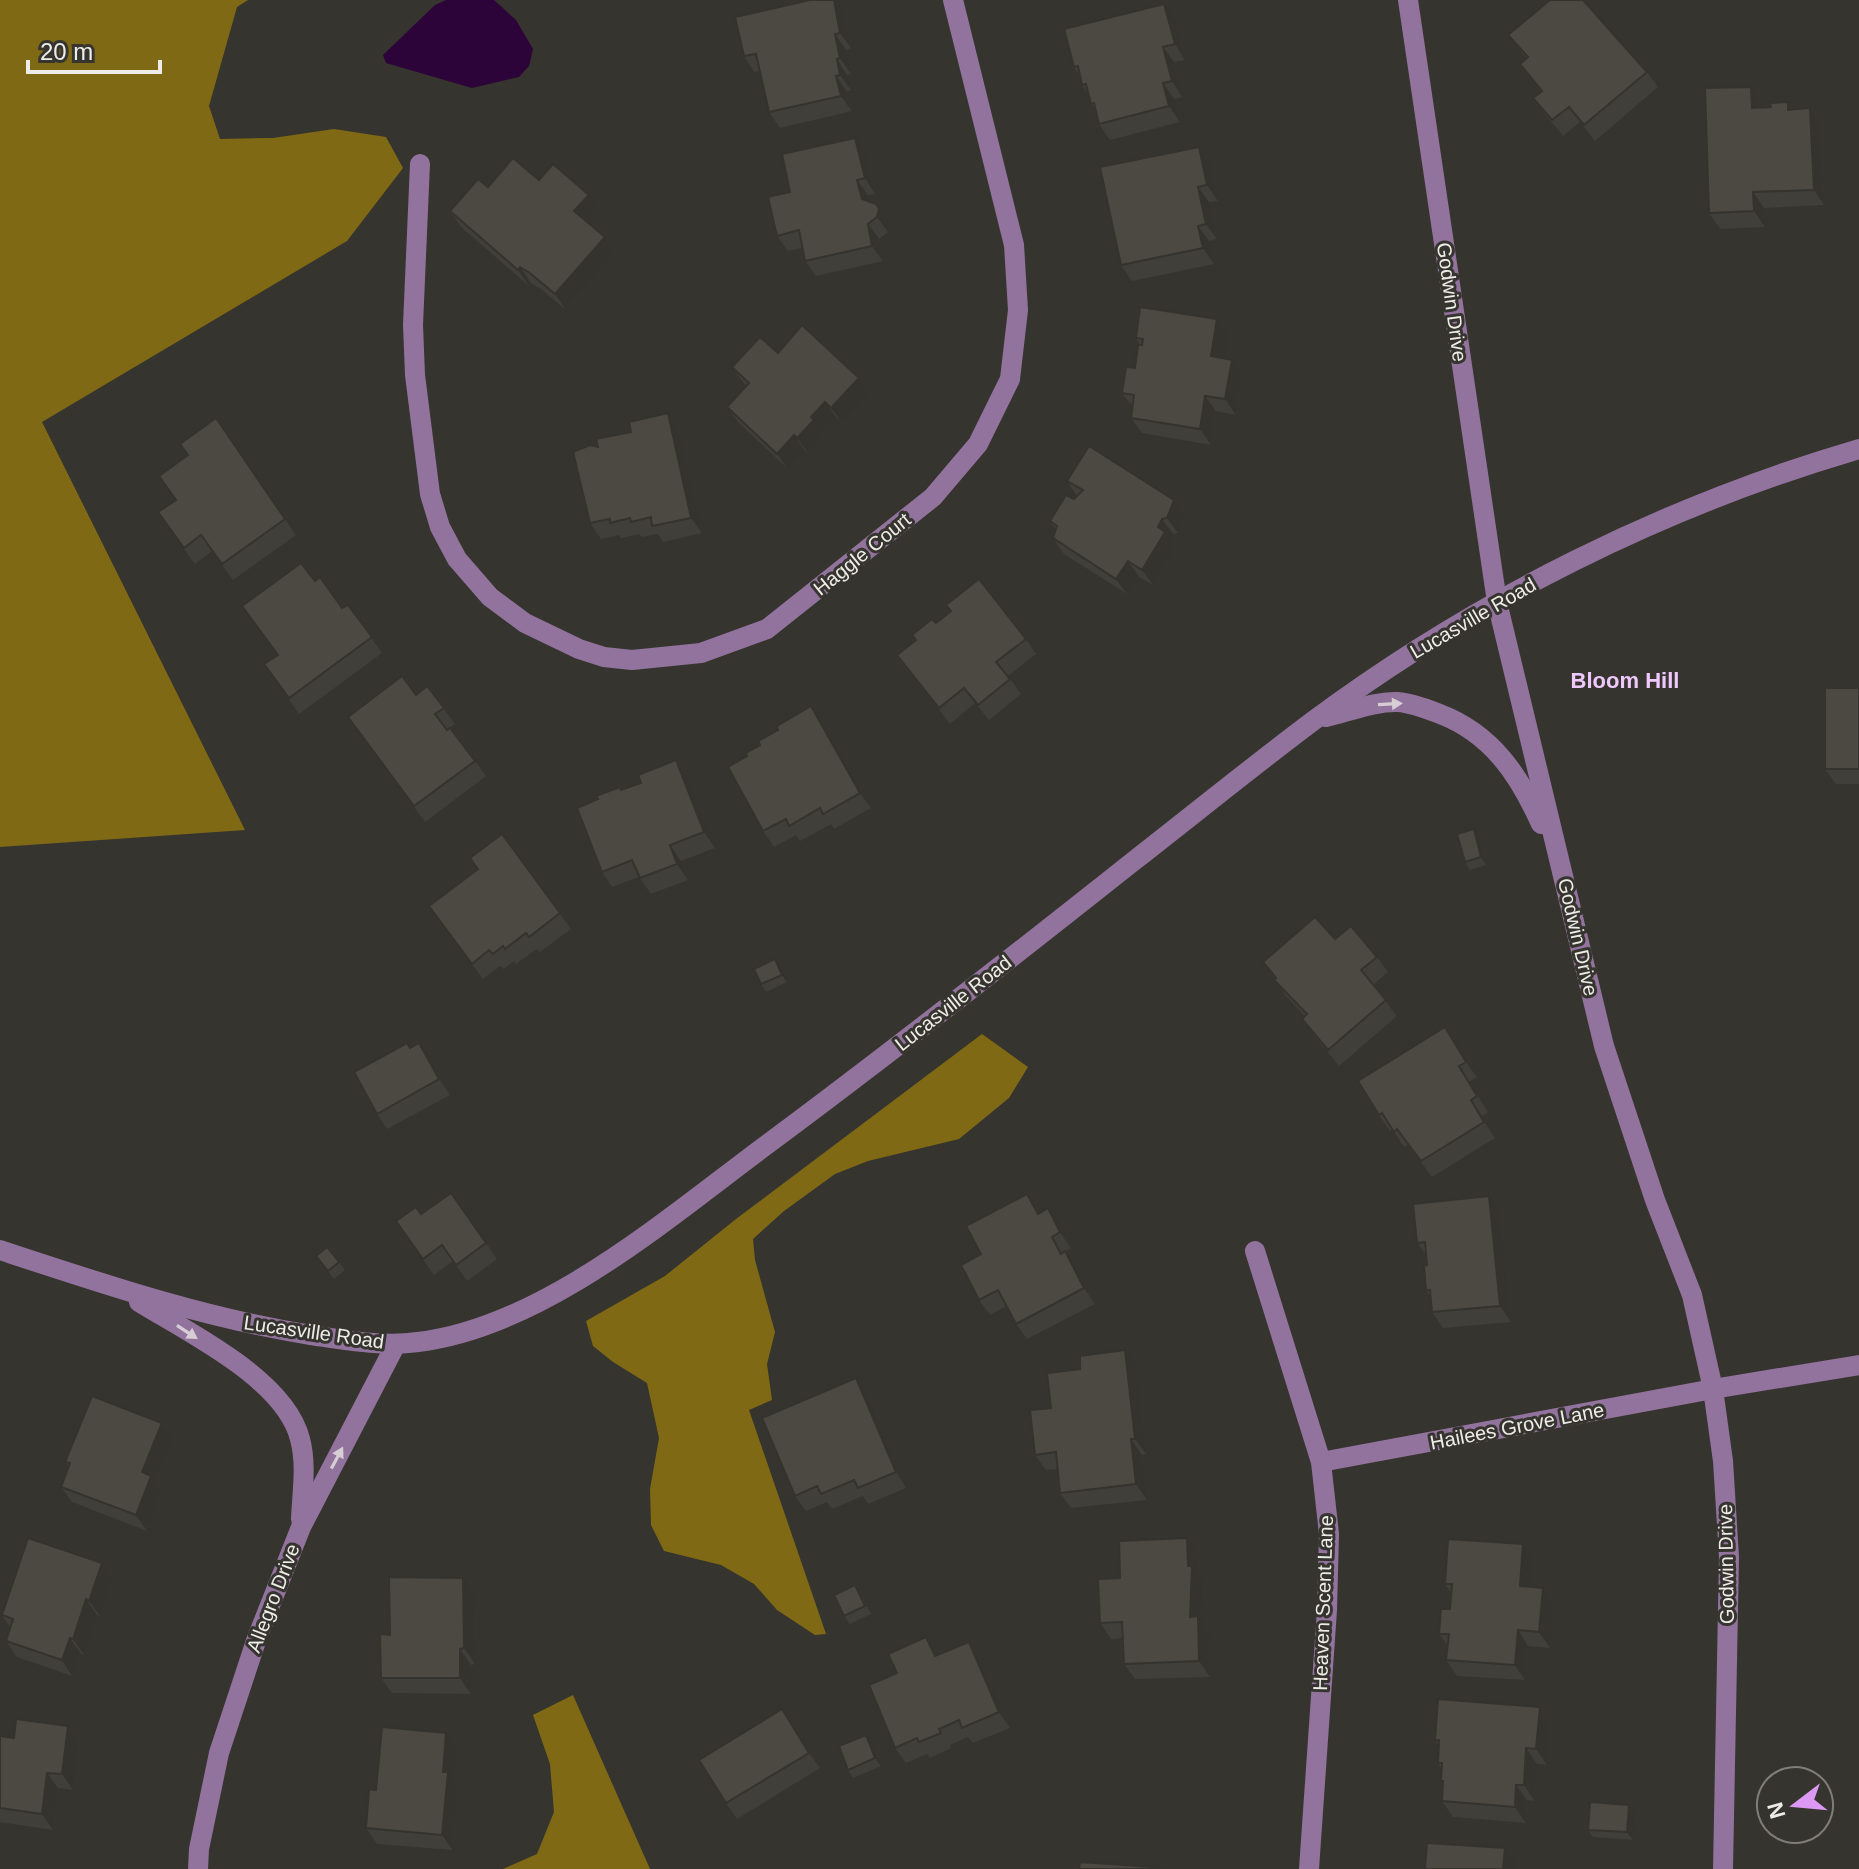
<svg xmlns="http://www.w3.org/2000/svg" width="1859" height="1869" font-family="Arial,sans-serif">
	<style>
		.forest { fill: #806915 }
		.water { fill: #2d043a }
		.lines { fill: none; stroke-linecap: round; stroke-linejoin: round }
		.minor { stroke: #92739d; stroke-width: 20 }
		.wall { fill: #403f39 }
		.shaded-wall { fill: #34332e }
		.building { fill: #4b4942; stroke: #34332e; stroke-width: 2 }
		.oneway { fill: #d7ced5 }
		.labels { text-anchor: middle; dominant-baseline: central; stroke-width: 6; stroke-linejoin: round; paint-order: stroke }
		.street-label { font-size: 20px; fill: #eeece8; stroke: #36342e }
		.neighbourhood-label { font-size: 22px; font-weight: bold; fill: #efc9fd; stroke: #36342e }
	</style>
	<rect width="100%" height="100%" fill="#36342e"/>
	<g class="forest">
		<path d="M0 0H248L237 7 209 106 220 139 273 138 334 129 386 137 403 168 347 241 42 422 245 830 0 847Z"/>
		<path d="M982 1034 1028 1067 1009 1098 959 1139 868 1161 835 1174 784 1211 753 1239 755 1260 775 1332 767 1364 772 1400 749 1410 826 1634 815 1635 777 1610 754 1584 721 1565 664 1551 651 1525 650 1489 659 1438 647 1383 613 1362 593 1346 586 1321 665 1276 736 1219Z"/>
		<path d="M573 1695 650 1869H503L537 1854 554 1812 550 1764 533 1715Z"/>
	</g>
	<path class="water" d="M446 0H494L516 20 533 49 529 66 519 77 472 88 386 63 383 55 435 5Z"/>
	<g class="lines">
		<g class="minor">
			<path d="M1408 0 1497 602 1604 1046 1655 1200 1692 1295 1713 1389 1723 1461 1729 1557 1723 1869"/>
			<path d="M420 164 413 325 415 375 430 494 440 527 457 559 490 597 525 623 579 649 604 657 632 660 701 653 767 629 933 497 978 444 1010 379 1018 310 1014 245 953 0"/>
			<path d="M1326 717C1348 712 1375 701 1398 702 1412 703 1427 709 1440 714 1492 734 1519 775 1541 824"/>
			<path d="M0 1250C103 1284 204 1318 311 1335 345 1340 383 1347 418 1342 544 1327 670 1216 769 1143 893 1051 1014 956 1135 860 1194 814 1253 766 1313 721 1476 600 1664 506 1859 449"/>
			<path d="M1255 1251 1321 1462 1329 1534 1327 1610 1309 1869"/>
			<path d="M139 1302C189 1333 285 1379 300 1439 307 1465 302 1493 301 1519"/>
			<path d="M1321 1462 1713 1389 1859 1365"/>
			<path d="M198 1869 199 1849 219 1753 257 1638 301 1527 396 1344"/>
		</g>
	</g>
	<g class="wall">
		<path d="M843 10 851 48 846 50 851 74 847 75 851 90 847 92 852 111 780 128 769 112 760 71 754 72 744 56Z"/>
		<path d="M1175 19 1185 60 1174 62 1182 97 1174 99 1180 122 1110 140 1099 124 1096 110 1091 104 1089 95 1082 85 1080 76 1074 67Z"/>
		<path d="M1508 35 1647 72 1658 87 1595 141 1580 122 1563 136 1544 113 1533 98 1541 92 1520 64 1526 58Z"/>
		<path d="M1751 87 1762 102V108L1793 109 1810 108 1821 124 1824 205 1764 208 1765 227 1720 229 1709 213Z"/>
		<path d="M1199 147 1210 162 1218 201 1209 202 1217 239 1209 241 1214 264 1132 281 1121 265Z"/>
		<path d="M866 153 875 194 868 195 870 202 876 204 890 225 888 232 879 239 883 261 816 276 805 261 803 248 788 251 777 236 790 192Z"/>
		<path d="M539 180 600 211 588 223 605 237 615 253 566 310 541 289 531 283 529 286 461 227 450 211 488 187Z"/>
		<path d="M1228 335 1224 358 1242 375 1236 415 1216 411 1211 445 1142 433 1131 418 1133 407 1122 393 1135 368 1140 345 1136 338Z"/>
		<path d="M778 353 859 378 870 394 842 423 836 417 822 432 825 435 808 453 805 451 788 469 738 422 727 407 746 386 732 367Z"/>
		<path d="M668 413 679 428 702 533 663 542 658 534 642 537 639 534 621 538 619 535 601 539 590 523 598 447Z"/>
		<path d="M216 418 296 535 233 580 212 551 195 564 169 528 188 455Z"/>
		<path d="M1067 481 1174 500 1185 516 1178 533 1173 534 1170 539 1176 547 1153 585 1139 577 1127 594 1064 554 1053 538 1056 530 1050 521 1077 496Z"/>
		<path d="M315 581 342 608 348 605 382 653 299 714 264 664 277 655Z"/>
		<path d="M936 623 1026 639 1036 654 1008 676 1021 694 989 720 975 703 950 724 897 655Z"/>
		<path d="M427 686 455 724 447 730 475 761 486 776 425 822 348 717 416 695Z"/>
		<path d="M1859 688V784H1836L1825 769Z"/>
		<path d="M811 706 822 722 871 808 834 829 831 824 800 841 796 835 774 847 763 831 747 756 778 730Z"/>
		<path d="M676 760 687 776 715 848 681 861 688 880 651 894 639 877 612 887 602 872 622 790 641 783Z"/>
		<path d="M1474 829 1479 837 1486 865 1470 870 1465 862Z"/>
		<path d="M502 834 571 929 540 952 537 949 516 964 514 961 504 969 500 966 483 979 440 921Z"/>
		<path d="M1335 939 1377 957 1388 972 1373 985 1397 1016 1339 1066 1313 1034 1302 1019 1305 1016 1285 995 1263 962Z"/>
		<path d="M781 967 787 982 766 992 761 984Z"/>
		<path d="M1445 1027 1477 1077 1469 1082 1488 1112 1482 1116 1495 1138 1432 1177 1408 1145 1404 1147 1392 1129 1390 1131 1379 1115Z"/>
		<path d="M410 1047 430 1058 450 1095 387 1129 377 1114Z"/>
		<path d="M451 1193 497 1259 467 1281 453 1261 434 1275 396 1221 421 1214Z"/>
		<path d="M1500 1212 1511 1322 1443 1328 1432 1312 1431 1297 1426 1290 1427 1256 1417 1243Z"/>
		<path d="M1040 1213 1059 1224 1071 1248 1063 1252 1076 1267 1095 1304 1027 1339 1016 1324 1007 1306 990 1315 979 1300 981 1254Z"/>
		<path d="M316 1256 339 1262 345 1270 334 1279Z"/>
		<path d="M1136 1366 1146 1454 1142 1455 1147 1500 1071 1508 1060 1493 1058 1469 1046 1470 1035 1455 1051 1408Z"/>
		<path d="M867 1394 906 1488 868 1504 863 1496 832 1509 827 1502 806 1511 795 1496Z"/>
		<path d="M162 1423 173 1439 155 1482 162 1491 147 1531 72 1502 61 1487 69 1467 65 1462Z"/>
		<path d="M1523 1544 1534 1560 1532 1587 1543 1588 1554 1603 1550 1648 1528 1646 1525 1680 1457 1676 1446 1660 1448 1646 1439 1634 1450 1609 1451 1593 1445 1584Z"/>
		<path d="M1198 1554 1199 1575 1203 1581 1201 1621 1209 1632 1210 1677 1135 1679 1124 1664 1123 1638 1111 1639 1100 1623 1120 1578Z"/>
		<path d="M113 1578 100 1616 97 1615 84 1655 80 1653 72 1676 17 1657 6 1641 10 1627 2 1615Z"/>
		<path d="M855 1585 871 1614 850 1624 844 1616Z"/>
		<path d="M474 1593 475 1664 471 1665V1694L392 1693 381 1678 390 1635Z"/>
		<path d="M969 1642 979 1658 1010 1728 973 1743 968 1737 950 1745 951 1748 930 1758 927 1754 906 1763 895 1748 938 1655Z"/>
		<path d="M1540 1707 1550 1723 1547 1765 1537 1764 1535 1801 1527 1800 1526 1823 1453 1817 1442 1801 1443 1784 1441 1781V1768L1438 1763 1439 1746 1435 1740Z"/>
		<path d="M792 1724 820 1768 737 1819 726 1803Z"/>
		<path d="M68 1726 79 1741 73 1790 58 1788 53 1830 0 1822V1736L14 1738Z"/>
		<path d="M446 1733 457 1749 454 1782 458 1788 453 1850 377 1844 366 1828 376 1790Z"/>
		<path d="M872 1743 881 1766 853 1778 848 1770Z"/>
		<path d="M1635 1813 1633 1840 1593 1837 1588 1830Z"/>
	</g>
	<g class="shaded-wall">
		<path d="M834 0H836L843 10 851 48 840 33Z"/>
		<path d="M1164 4 1175 19 1185 60 1175 44Z"/>
		<path d="M835 34 846 50 851 74 840 58Z"/>
		<path d="M1163 47 1174 62 1182 97 1172 81Z"/>
		<path d="M837 59 847 75 851 90 840 75Z"/>
		<path d="M836 76 847 92 852 111 841 96Z"/>
		<path d="M1163 83 1174 99 1180 122 1169 106Z"/>
		<path d="M1751 87 1762 102 1763 124 1752 108Z"/>
		<path d="M1810 108 1821 124 1824 205 1814 190Z"/>
		<path d="M855 138 866 153 875 194 865 178Z"/>
		<path d="M1199 147 1210 162 1218 201 1207 185Z"/>
		<path d="M857 180 868 195 873 215 862 199Z"/>
		<path d="M1198 187 1209 202 1217 239 1206 224Z"/>
		<path d="M1753 192 1764 208 1765 227 1754 211Z"/>
		<path d="M589 195 600 211 585 227 574 211Z"/>
		<path d="M876 204 890 225 888 232 877 217Z"/>
		<path d="M868 224 879 239 883 261 872 246Z"/>
		<path d="M1198 226 1209 241 1214 264 1203 248Z"/>
		<path d="M605 237 615 253 566 310 555 294Z"/>
		<path d="M520 267 531 283 529 286 518 270Z"/>
		<path d="M1217 319 1228 335 1222 371 1211 356Z"/>
		<path d="M1232 360 1242 375 1236 415 1225 399Z"/>
		<path d="M859 378 870 394 842 423 831 408Z"/>
		<path d="M1205 396 1216 411 1211 445 1200 429Z"/>
		<path d="M825 402 836 417 822 432 825 435 808 453 797 438 811 417Z"/>
		<path d="M668 413 679 428 702 533 691 518Z"/>
		<path d="M794 435 805 451 788 469 777 454Z"/>
		<path d="M1174 500 1185 516 1178 533 1167 518Z"/>
		<path d="M1162 519 1173 534 1170 539 1176 547 1153 585 1142 570 1158 527Z"/>
		<path d="M1128 561 1139 577 1127 594 1116 579Z"/>
		<path d="M811 706 822 722 871 808 860 793Z"/>
		<path d="M676 760 687 776 715 848 704 832Z"/>
		<path d="M1474 829 1479 837 1486 865 1481 857Z"/>
		<path d="M670 845 681 861 688 880 677 864Z"/>
		<path d="M775 959 781 967 787 982 782 975Z"/>
		<path d="M1445 1027 1456 1042 1477 1077 1466 1062Z"/>
		<path d="M419 1043 430 1058 450 1095 439 1079Z"/>
		<path d="M1471 1100 1482 1116 1495 1138 1484 1122Z"/>
		<path d="M1489 1196 1500 1212 1511 1322 1500 1306Z"/>
		<path d="M1048 1208 1059 1224 1071 1248 1060 1232Z"/>
		<path d="M1065 1251 1076 1267 1095 1304 1084 1288Z"/>
		<path d="M1125 1350 1136 1366 1146 1454 1135 1439Z"/>
		<path d="M856 1378 867 1394 906 1488 896 1472Z"/>
		<path d="M162 1423 173 1439 155 1482 162 1491 147 1531 136 1515 142 1472Z"/>
		<path d="M1131 1439 1142 1455 1147 1500 1136 1484Z"/>
		<path d="M1187 1538 1198 1554 1199 1575 1203 1581 1201 1621 1209 1632 1210 1677 1199 1661 1190 1617Z"/>
		<path d="M1523 1544 1534 1560 1531 1602 1520 1586Z"/>
		<path d="M102 1563 113 1578 100 1616 89 1601Z"/>
		<path d="M463 1578 474 1593 475 1664 464 1648Z"/>
		<path d="M1543 1588 1554 1603 1550 1648 1539 1632Z"/>
		<path d="M86 1599 97 1615 84 1655 73 1639Z"/>
		<path d="M1518 1630 1528 1646 1525 1680 1515 1665Z"/>
		<path d="M926 1637 937 1653 946 1672 935 1656Z"/>
		<path d="M70 1638 80 1653 72 1676 62 1660Z"/>
		<path d="M969 1642 979 1658 1010 1728 999 1712Z"/>
		<path d="M460 1649 471 1665V1694L460 1678Z"/>
		<path d="M1540 1707 1550 1723 1547 1765 1536 1749Z"/>
		<path d="M782 1709 792 1724 820 1768 809 1753Z"/>
		<path d="M68 1726 79 1741 73 1790 62 1774Z"/>
		<path d="M446 1733 457 1749 454 1782 458 1788 453 1850 442 1835 443 1772Z"/>
		<path d="M866 1735 872 1743 881 1766 875 1758Z"/>
		<path d="M1526 1748 1537 1764 1535 1801 1524 1785Z"/>
		<path d="M47 1773 58 1788 53 1830 42 1814Z"/>
		<path d="M1516 1785 1527 1800 1526 1823 1515 1807Z"/>
		<path d="M1629 1805 1635 1813 1633 1840 1627 1832Z"/>
		<path d="M1505 1848 1515 1863V1869H1503Z"/>
	</g>
	<g class="building">
		<path d="M810 0H834L840 33 835 34 840 58 837 59 840 75 836 76 841 96 769 112 756 54 744 56 735 17Z"/>
		<path d="M1550 0H1583L1647 72 1584 125 1569 107 1552 120 1533 98 1542 91 1520 64 1528 57 1508 35Z"/>
		<path d="M1164 4 1175 44 1163 47 1172 81 1163 83 1169 106 1099 124 1094 103 1091 104 1086 84 1082 85 1078 66 1074 67 1064 29Z"/>
		<path d="M1751 87 1752 108 1771 107 1770 103 1788 102V110L1810 108 1814 190 1753 192 1754 211 1709 213 1705 88Z"/>
		<path d="M855 138 865 178 857 180 862 199 876 204 879 209 877 217 868 224 872 246 805 261 799 230 777 236 768 197 790 192 782 154Z"/>
		<path d="M1199 147 1207 185 1198 187 1206 224 1198 226 1203 248 1121 265 1100 167Z"/>
		<path d="M513 158 539 180 553 164 589 195 574 211 605 237 555 294 530 273 520 267 518 270 450 211 478 179 488 187Z"/>
		<path d="M1140 307 1217 319 1211 356 1232 360 1225 399 1205 396 1200 429 1131 418 1134 395 1122 393 1126 367 1135 368 1138 345H1142L1143 339 1136 338Z"/>
		<path d="M802 325 859 378 831 408 825 402 811 417 814 420 797 438 794 435 777 454 727 407 749 383 732 367 760 337 778 353Z"/>
		<path d="M668 413 691 518 652 526 651 517 631 522 630 518 610 523V519L590 523 573 452 590 445 598 447 596 439 631 432 629 422Z"/>
		<path d="M216 418 285 519 222 564 201 535 184 548 158 512 176 500 159 476 188 455 180 444Z"/>
		<path d="M1089 446 1174 500 1167 518 1162 519 1158 527 1165 532 1142 570 1128 561 1116 579 1053 538 1057 526 1050 521 1066 495 1074 499 1083 490 1067 481Z"/>
		<path d="M301 563 315 581 320 577 342 608 348 605 372 637 289 698 264 664 278 655 242 606Z"/>
		<path d="M979 579 1026 639 996 662 1010 679 978 705 964 688 939 708 897 655 916 640 912 635 932 619 936 623 951 611 946 605Z"/>
		<path d="M402 676 416 695 427 686 444 708 435 714 447 730 450 728 475 761 414 806 348 717Z"/>
		<rect x="1825" y="688" width="34" height="81"/>
		<path d="M811 706 860 793 823 814 820 808 789 826 786 819 763 831 728 767 747 756 746 753 760 745 758 741 778 730 777 726Z"/>
		<path d="M676 760 704 832 670 845 677 864 640 878 632 860 602 872 577 808 598 799 596 796 620 787 621 790 641 783 638 775Z"/>
		<path d="M1474 829 1481 857 1465 862 1457 834Z"/>
		<path d="M502 834 560 913 529 937 526 933 505 949 503 946 493 954 489 950 472 964 429 906 478 869 470 858Z"/>
		<path d="M1315 917 1335 939 1351 926 1377 957 1361 970 1386 1000 1328 1050 1302 1019 1307 1014 1274 980 1276 978 1263 962Z"/>
		<path d="M775 959 782 975 761 984 754 969Z"/>
		<path d="M1445 1027 1466 1062 1459 1066 1477 1096 1471 1100 1484 1122 1421 1161 1397 1129 1394 1132 1382 1113 1379 1115 1358 1081Z"/>
		<path d="M407 1043 410 1048 419 1043 439 1079 377 1114 354 1072Z"/>
		<path d="M451 1193 486 1243 456 1265 442 1245 423 1259 396 1221 416 1207 421 1214Z"/>
		<path d="M1027 1194 1038 1214 1048 1208 1060 1232 1052 1237 1061 1254 1065 1251 1084 1288 1016 1324 998 1290 979 1300 961 1265 981 1254 966 1226Z"/>
		<path d="M1489 1196 1500 1306 1432 1312 1430 1290H1426L1424 1266 1427 1265 1425 1242 1417 1243 1413 1204Z"/>
		<path d="M327 1247 339 1262 328 1271 316 1256Z"/>
		<path d="M1125 1350 1135 1439H1131L1136 1484 1060 1493 1056 1452 1035 1455 1030 1410 1051 1408 1047 1373 1080 1369V1356Z"/>
		<path d="M856 1378 896 1472 858 1488 854 1480 821 1494 817 1486 795 1496 762 1418Z"/>
		<path d="M92 1396 162 1423 142 1472 151 1476 136 1515 61 1487 70 1463 65 1462Z"/>
		<path d="M28 1538 102 1563 89 1601 86 1599 73 1639 70 1638 62 1660 6 1641 13 1619 2 1615Z"/>
		<path d="M1187 1538 1188 1566H1192L1190 1617 1198 1616 1199 1661 1124 1664 1122 1622 1100 1623 1098 1579 1120 1578 1119 1541Z"/>
		<path d="M1448 1539 1523 1544 1520 1586 1543 1588 1539 1632 1518 1630 1515 1665 1446 1660 1449 1634H1439L1441 1609H1450L1452 1584H1445Z"/>
		<path d="M389 1577 463 1578 464 1648 460 1649V1678H381L380 1634 390 1635Z"/>
		<path d="M855 1585 865 1606 844 1616 834 1595Z"/>
		<path d="M926 1637 935 1656 969 1642 999 1712 962 1728 959 1720 939 1729 941 1733 919 1742 917 1738 895 1748 869 1685 897 1673 888 1654Z"/>
		<path d="M1438 1699 1540 1707 1536 1749 1526 1748 1524 1785H1516L1515 1807 1442 1801 1443 1781H1441L1442 1763H1438L1439 1740H1435Z"/>
		<path d="M782 1709 809 1753 726 1803 699 1760Z"/>
		<path d="M16 1719 68 1726 62 1774 47 1773 42 1814 0 1808V1736L14 1738Z"/>
		<path d="M382 1727 446 1733 443 1772H448L442 1835 366 1828 369 1789 376 1790Z"/>
		<path d="M866 1735 875 1758 848 1770 839 1746Z"/>
		<path d="M1590 1802 1629 1805 1627 1832 1588 1830Z"/>
		<path d="M1427 1843 1505 1848 1503 1869H1425Z"/>
		<path d="M1080 1862 1166 1868V1869H1079Z"/>
	</g>
	<defs><path id="oneway-solid" d="M-6-.8H1V-3.2L6.5 0L1 3.2V.8H-6Z" transform="scale(2)"/></defs>
	<g class="oneway">
		<use href="#oneway-solid" transform="translate(1390 704) rotate(-3)"/>
		<use href="#oneway-solid" transform="translate(187 1332) rotate(33)"/>
		<use href="#oneway-solid" transform="translate(337 1458) rotate(-62)"/>
	</g>
	<g class="labels">
		<g class="street-label">
			<text transform="translate(1452 302) rotate(82)">Godwin Drive</text>
			<text transform="translate(862 554) rotate(-39)">Haggle Court</text>
			<text transform="translate(1473 618) rotate(-30)">Lucasville Road</text>
			<text transform="translate(1578 937) rotate(77)">Godwin Drive</text>
			<text transform="translate(953 1003) rotate(-38)">Lucasville Road</text>
			<text transform="translate(314 1332) rotate(8)">Lucasville Road</text>
			<text transform="translate(1517 1426) rotate(-11)">Hailees Grove Lane</text>
			<text transform="translate(1726 1564) rotate(-91)">Godwin Drive</text>
			<text transform="translate(273 1598) rotate(-69)">Allegro Drive</text>
			<text transform="translate(1323 1603) rotate(-88)">Heaven Scent Lane</text>
		</g>
		<g class="neighbourhood-label">
			<text x="1625" y="680">Bloom Hill</text>
		</g>
	</g>
	<g transform="translate(1795 1805) rotate(254)"><circle r="38" fill="#36342e" stroke="#807e78" stroke-width="2"/>
	<path d="M0-6L14 30L0 20L-14 30Z" fill="#dc99f4"/>
	<text y="-12" font-size="22" font-weight="bold" text-anchor="middle" fill="#eeece8">N</text>
	</g>
	<path d="M28 60v12h132v-12" fill="none" stroke="#eeece8" stroke-width="4"/>
	<text x="40" y="60" font-size="24" fill="#eeece8" stroke="#36342e" stroke-width="6" paint-order="stroke">20 m</text>
</svg>
